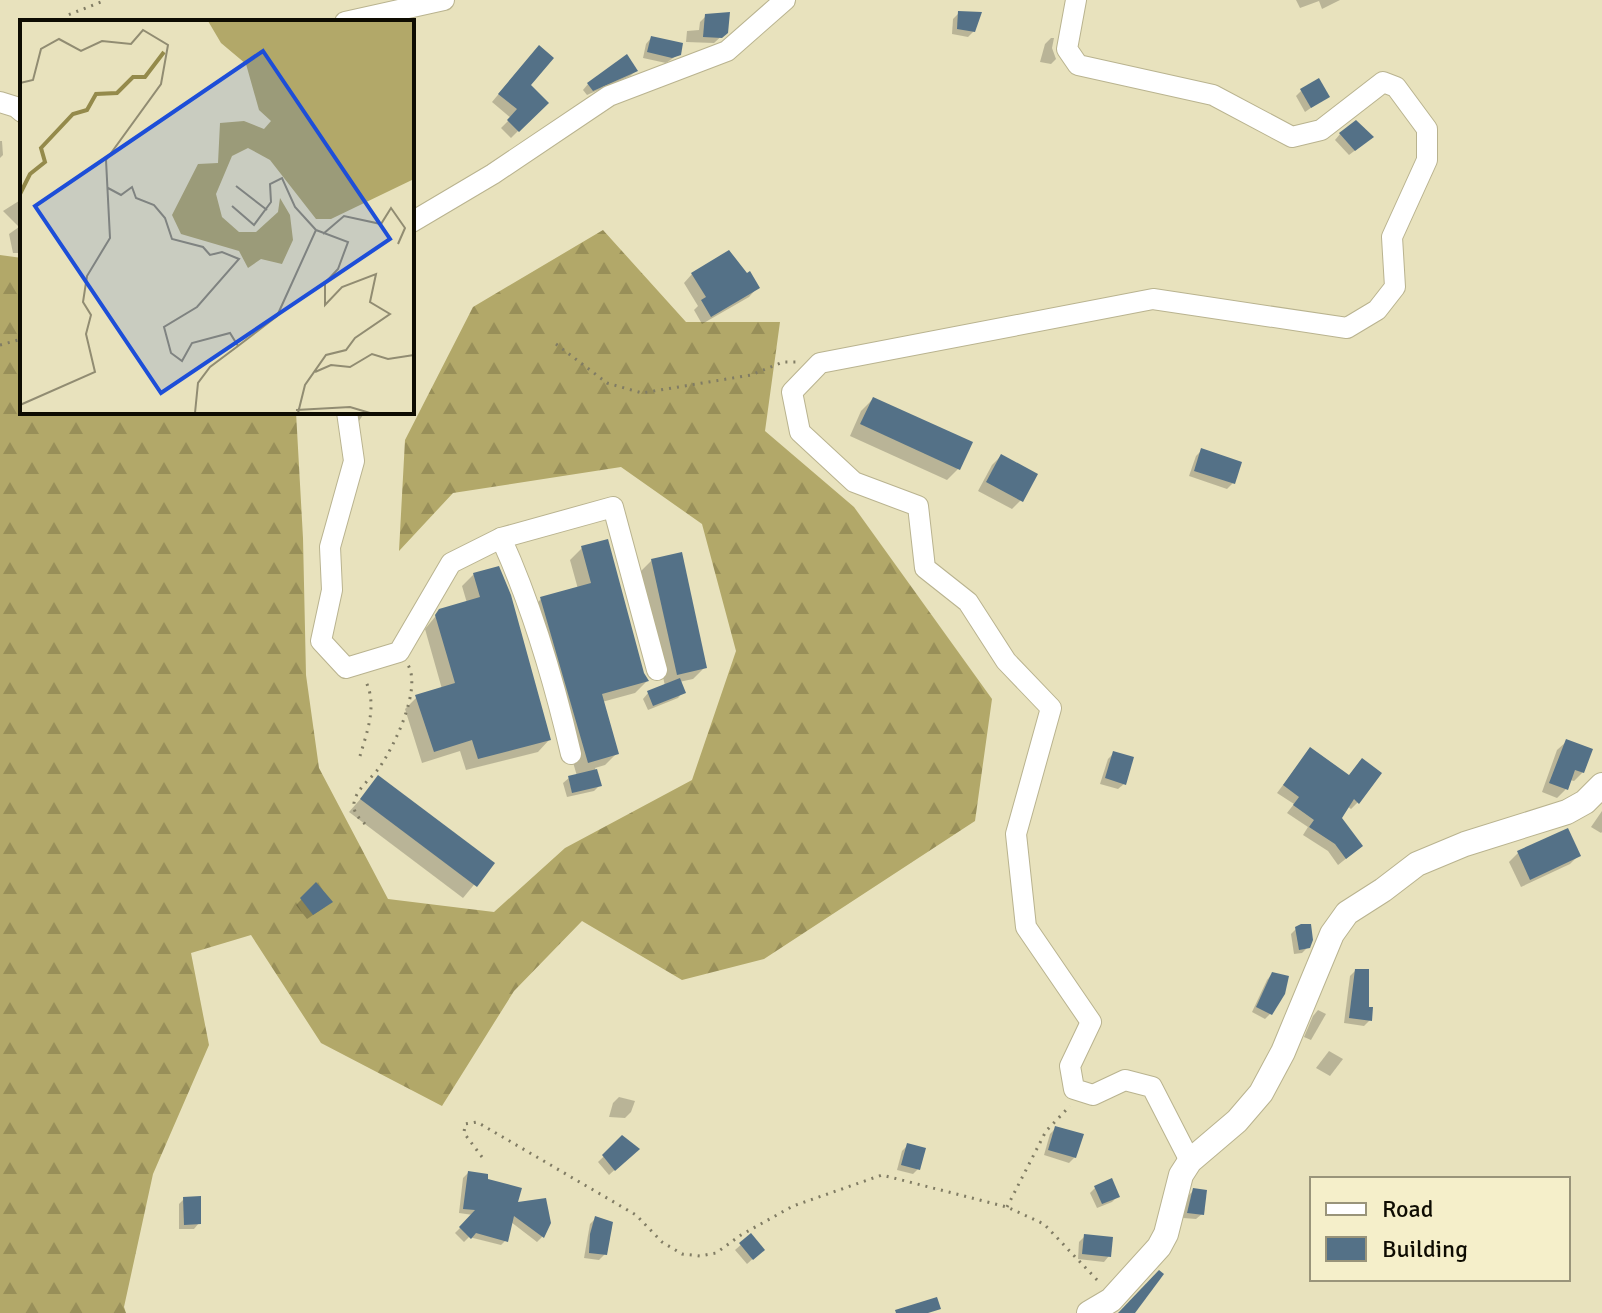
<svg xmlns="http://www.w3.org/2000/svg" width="1602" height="1313" font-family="Signika,sans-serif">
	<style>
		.forest { fill: url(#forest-firs) }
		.shadow { fill: #0003 }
		.building { fill: #547187 }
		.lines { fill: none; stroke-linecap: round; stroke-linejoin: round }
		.minor-casing { stroke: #b9b38f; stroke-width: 22 }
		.major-casing { stroke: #b9b38f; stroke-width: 26 }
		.path { stroke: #807c64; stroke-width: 3; stroke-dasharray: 2 6; stroke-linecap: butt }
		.minor { stroke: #fff; stroke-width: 20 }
		.major { stroke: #fff; stroke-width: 24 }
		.inset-river { fill: none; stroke: #948a4b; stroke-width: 4 }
		.inset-road { fill: none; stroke: #918c72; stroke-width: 2 }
		.view { fill: #1d4ed8; fill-opacity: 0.15; stroke: #1d4ed8; stroke-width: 4 }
		.inset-edge { fill: none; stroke: #0e0c02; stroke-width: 4 }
	</style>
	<defs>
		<pattern id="forest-firs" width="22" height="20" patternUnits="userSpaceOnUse" patternTransform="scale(2)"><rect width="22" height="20" fill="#b2a869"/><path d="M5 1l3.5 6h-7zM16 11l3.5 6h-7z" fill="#988f59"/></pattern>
	</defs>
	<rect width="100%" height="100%" fill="#e8e2bd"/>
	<path class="forest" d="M603 230 686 322H780L765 431 854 507 992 699 975 821 764 959 682 980 582 921 514 991 442 1106 321 1043 251 935 191 953 209 1045 153 1174 124 1307 126 1313H0V255L22 258V412H296L303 538 306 675 319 768 388 899 494 912 565 848 692 780 736 651 702 524 621 467 453 493 399 551 405 440 473 307Z"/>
	<g class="shadow">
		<path d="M1296 0H1340L1322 9 1319 1 1300 8Z"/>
		<path d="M959 13 974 31 968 37 952 34 953 19Z"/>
		<path d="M706 16 726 32 714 43 686 42 687 31 699 30 700 22Z"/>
		<path d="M651 38 679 54 666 63 643 58 646 44Z"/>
		<path d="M1051 38H1054L1052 48 1056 59 1051 64 1040 62 1045 44Z"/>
		<path d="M531 55 528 85 546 103 511 138 501 128 511 118 492 102Z"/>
		<path d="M636 71 630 76 587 95 583 90 588 84Z"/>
		<path d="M1301 91 1328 96 1305 112 1296 96Z"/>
		<path d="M1340 134 1366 142 1349 155 1335 140Z"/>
		<path d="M0 141H2L3 155 0 158Z"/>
		<path d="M22 199V253H13L9 234 19 227 3 211Z"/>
		<path d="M692 274 757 288 749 297 702 324 694 310 698 306 684 283Z"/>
		<path d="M873 399 959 468 947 480 850 436 861 411Z"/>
		<path d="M353 412H365L357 424Z"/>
		<path d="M1201 451 1240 463 1233 483 1227 489 1189 476 1196 456Z"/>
		<path d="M1001 456 1021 500 1012 509 978 491 992 465Z"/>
		<path d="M582 548 647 681 635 693 602 702 617 753 605 765 595 768 600 785 594 791 567 797 563 783 569 778 577 776 529 611 541 599 578 589 570 560Z"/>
		<path d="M652 560 705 667 693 679 679 682 683 692 678 698 648 710 643 699 648 693 665 686 640 572Z"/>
		<path d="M474 574 549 740 538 752 466 770 460 751 422 763 405 709 417 697 442 689 425 629 440 611 467 603 462 586Z"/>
		<path d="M1566 742 1583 772 1574 781 1570 780 1566 789 1557 798 1542 792 1557 750Z"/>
		<path d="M1310 749 1348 776 1358 802 1351 809 1347 806 1339 818 1353 853 1338 865 1328 851 1303 835 1308 827 1287 813 1294 804 1277 793Z"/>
		<path d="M1114 753 1124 784 1118 789 1100 784 1108 759Z"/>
		<path d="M379 778 492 863 463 898 349 812Z"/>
		<path d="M1602 811V832L1601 833 1591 827Z"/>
		<path d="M1567 830 1579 855 1570 864 1521 887 1509 862 1518 853Z"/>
		<path d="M316 885 325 907 307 919 296 905Z"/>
		<path d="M1296 929 1308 947 1302 953 1294 954 1291 934Z"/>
		<path d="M1355 971 1370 1020 1364 1026 1344 1023 1350 976Z"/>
		<path d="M1272 974 1270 1014 1265 1019 1252 1012 1267 980Z"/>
		<path d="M1318 1010 1326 1014 1311 1040 1304 1037 1313 1016Z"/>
		<path d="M1329 1051 1343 1059 1330 1076 1316 1068Z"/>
		<path d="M619 1097 635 1101 631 1112 625 1118 609 1117 613 1103Z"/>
		<path d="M1056 1128 1075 1157 1069 1163 1044 1155 1050 1134Z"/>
		<path d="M623 1138 637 1149 609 1175 598 1162Z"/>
		<path d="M908 1145 918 1169 913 1174 897 1170 902 1151Z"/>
		<path d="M468 1173 485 1180 516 1204 549 1223 542 1237 537 1242 511 1222 506 1240 501 1245 469 1237 464 1242 455 1233 473 1215 459 1213 463 1178Z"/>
		<path d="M1096 1187 1118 1196 1112 1202 1097 1208 1090 1193Z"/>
		<path d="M1194 1190 1202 1214 1196 1219 1183 1218 1188 1196Z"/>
		<path d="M184 1199 199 1223 194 1229H179V1204Z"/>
		<path d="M595 1219 605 1254 599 1260 584 1258 590 1224Z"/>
		<path d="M751 1236 757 1255 747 1264 735 1250Z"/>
		<path d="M1085 1236 1109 1256 1104 1262 1078 1259 1079 1242Z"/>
	</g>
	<g class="building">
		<path d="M958 11 982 12 975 32 957 29Z"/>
		<path d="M730 12 728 33 722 38 703 37 705 14Z"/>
		<path d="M651 36 683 43 681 55 672 58 647 52Z"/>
		<path d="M539 45 554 58 531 85 549 103 519 132 507 120 517 109 498 94Z"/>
		<path d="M627 54 638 71 593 91 587 83Z"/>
		<path d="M1319 78 1330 97 1311 108 1300 89Z"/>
		<path d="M1356 120 1374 137 1355 151 1339 133Z"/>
		<path d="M729 250 747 273 750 271 760 288 711 317 701 300 706 297 691 273Z"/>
		<path d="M873 397 973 442 960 470 860 424Z"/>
		<path d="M1201 448 1242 462 1235 484 1194 471Z"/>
		<path d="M1001 454 1038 474 1023 502 986 482Z"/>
		<path d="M608 539 644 673 649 681 602 694 619 754 588 763 540 597 591 583 581 546Z"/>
		<path d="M682 552 707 668 677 675 651 559Z"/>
		<path d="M499 566 511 595 551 740 478 759 472 740 434 752 415 695 455 683 435 615 439 609 480 597 473 573Z"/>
		<path d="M680 678 686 693 653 706 647 691Z"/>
		<path d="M1566 739 1593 749 1584 773 1575 770 1568 790 1549 783Z"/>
		<path d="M1310 747 1349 775 1362 758 1382 773 1359 804 1354 799 1342 818 1363 846 1346 859 1335 844 1309 827 1314 820 1293 805 1299 797 1283 785Z"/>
		<path d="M1113 751 1134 757 1126 785 1105 778Z"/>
		<path d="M597 769 602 786 572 793 568 776Z"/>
		<path d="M378 775 495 863 477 887 360 799Z"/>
		<path d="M1568 828 1581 856 1530 880 1517 851Z"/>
		<path d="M316 882 333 902 313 915 300 898Z"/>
		<path d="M1301 924H1311L1313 940 1310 948 1299 950 1295 927Z"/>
		<path d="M1355 969H1369V1007H1373L1372 1021 1349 1018Z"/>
		<path d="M1272 972 1289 976 1285 994 1272 1015 1256 1007Z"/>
		<path d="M1055 1126 1084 1134 1076 1158 1048 1150Z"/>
		<path d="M622 1135 640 1149 615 1171 602 1155Z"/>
		<path d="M907 1143 926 1148 920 1170 901 1165Z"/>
		<path d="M468 1171 488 1174V1179L522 1188 518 1202 546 1198 551 1223 544 1238 514 1216 508 1242 476 1233 471 1239 459 1227 475 1210 463 1209Z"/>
		<path d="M1112 1178 1120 1197 1102 1204 1094 1186Z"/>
		<path d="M1193 1188 1207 1190 1204 1215 1187 1213Z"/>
		<path d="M201 1196V1224L184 1225 183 1197Z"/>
		<path d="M595 1216 613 1222 607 1255 589 1253 590 1234Z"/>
		<path d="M751 1233 765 1250 753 1260 739 1243Z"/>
		<path d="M1084 1234 1113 1237 1111 1257 1082 1254Z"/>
		<path d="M1159 1270 1164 1274 1135 1313H1118Z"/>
		<path d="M937 1297 941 1309 928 1313H896L895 1310Z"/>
	</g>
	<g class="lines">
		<defs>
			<g id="minor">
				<path d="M1076 0 1067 49 1078 65 1213 95 1292 137 1321 130 1383 82 1396 87 1427 129V160L1392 237 1395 287 1377 310 1347 328 1153 299 820 363 792 392 800 432 854 482 918 506 925 568 968 602 1006 661 1051 708 1016 834 1026 927 1091 1022 1070 1066 1074 1089 1093 1095 1125 1080 1152 1087 1190 1161"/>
				<path d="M345 22 444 0"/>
				<path d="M0 102 16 107 22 112"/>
				<path d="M412 222 493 174 609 96 727 51 785 0"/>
				<path d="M347 412 354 461 330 547 332 590 321 641 346 668 399 652 451 563 501 538 613 507 657 670"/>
				<path d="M501 538C532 606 554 681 571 754"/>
			</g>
			<path id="major" d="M1089 1313 1111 1300 1159 1247 1166 1234 1181 1175 1190 1161 1237 1121 1261 1093 1283 1052 1332 934 1347 913 1383 890 1417 864 1465 844 1567 812 1585 802 1602 785"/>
		</defs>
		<use href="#minor" class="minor-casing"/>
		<use href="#major" class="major-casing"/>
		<g class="path">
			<path d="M67 22 68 15 106 0"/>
			<path d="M556 344 607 383 642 393 751 375 783 362H798"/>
			<path d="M0 345 22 339"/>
			<path d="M360 756C367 732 378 704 365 680"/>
			<path d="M365 824C359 818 353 813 354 803 356 789 371 779 379 768 394 747 422 689 408 665"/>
			<path d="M482 1157 464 1133 465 1124 477 1122 636 1215 662 1242 682 1254 700 1256 716 1253 741 1235 793 1206 882 1175 1007 1207 1044 1224 1100 1283"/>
			<path d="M1007 1207 1046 1131 1070 1106"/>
		</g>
		<use href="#minor" class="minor"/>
		<use href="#major" class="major"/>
	</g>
	<g transform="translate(20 20)">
		<rect width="394" height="394" fill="#e8e2bd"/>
		<path d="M188 1H394V159L311 199H296L250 140 228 128 212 136 196 174 202 197 219 212H236L258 192 260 178 270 195 273 220 262 244 241 239 228 248 219 231 161 214 152 195 178 144 198 143 200 103 224 101 244 109 251 101 239 90 226 44 201 23Z" fill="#b2a869"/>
		<path class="inset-river" d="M0 174 10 154 25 142 21 128 53 94 67 90 76 74 97 73 113 57H125L144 32"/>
		<path class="inset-road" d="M0 63 13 60 21 29 39 19 61 31 82 21 111 24 123 10 148 25 141 64 86 140 90 218 67 256 63 282 71 295 66 314 75 352 0 385M216 166 247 190M88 168 101 175 112 167 116 178 134 185 145 198 152 219 183 227 190 235 202 232 219 239 177 287 144 307 151 333 162 341 172 323 210 313 218 326 190 347 178 363 175 393M212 186 234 205 251 182 250 164 262 158 275 187 296 210 257 296 218 326M303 214 324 196 361 204 371 188 385 208 378 224M295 352 311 345 330 347 352 334 368 339 394 335M276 390 330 387 350 393M278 393 285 365 306 335 326 330 335 318 370 294 350 282 356 254 322 267 305 285V263L318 249 328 222 296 210"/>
		<path class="view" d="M243 31 370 219 141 373 15 186Z"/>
		<rect width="394" height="394" class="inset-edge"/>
	</g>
	<rect x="1310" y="1177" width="260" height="104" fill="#f5efca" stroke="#99947a" stroke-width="2"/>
	<rect x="1326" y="1203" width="40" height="12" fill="#ffffff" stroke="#99947a" stroke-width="2"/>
	<text x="1382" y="1217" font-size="24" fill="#0e0c02">Road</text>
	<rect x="1326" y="1237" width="40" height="24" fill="#547187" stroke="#99947a" stroke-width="2"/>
	<text x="1382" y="1257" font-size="24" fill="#0e0c02">Building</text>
</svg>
